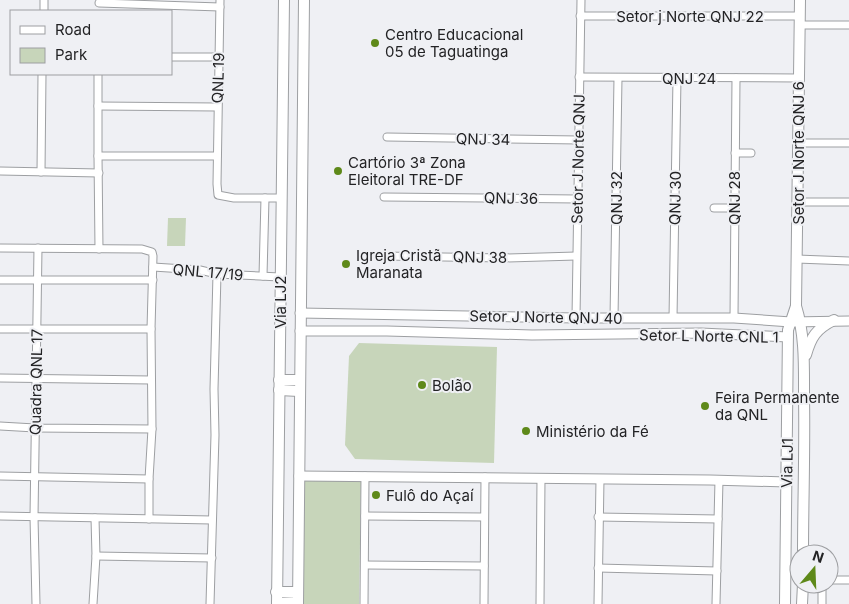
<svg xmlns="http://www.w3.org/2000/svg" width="849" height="604" font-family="Inter,sans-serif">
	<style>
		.green { fill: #c7d5ba }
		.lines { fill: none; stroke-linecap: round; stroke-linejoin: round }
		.minor-casing { stroke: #9d9fa2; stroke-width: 9 }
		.tertiary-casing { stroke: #9d9fa2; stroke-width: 11 }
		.secondary-casing { stroke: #9d9fa2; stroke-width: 12 }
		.minor { stroke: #fff; stroke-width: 7 }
		.tertiary { stroke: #fff; stroke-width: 9 }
		.secondary { stroke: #fff; stroke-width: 10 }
		.poi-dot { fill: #5e8919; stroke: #eff0f4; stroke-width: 2 }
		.labels { text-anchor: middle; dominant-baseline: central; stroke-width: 4; stroke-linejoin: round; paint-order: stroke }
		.street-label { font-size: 15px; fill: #232325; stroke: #eff0f4 }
		.poi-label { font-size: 15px; fill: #232325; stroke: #eff0f4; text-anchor: start }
	</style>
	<rect width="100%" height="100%" fill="#eff0f4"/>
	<g class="green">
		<path d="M168 218H186L185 246H167Z"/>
		<path d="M359 343 497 347 494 463 355 459 345 445 349 356Z"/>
		<path d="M304 480 361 481 359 604H303Z"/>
	</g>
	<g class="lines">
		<defs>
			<g id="minor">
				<path d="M220 0 217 184 218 195 234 198H282"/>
				<path d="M99 3 220 7"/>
				<path d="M44 11V0"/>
				<path d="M580 16H800"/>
				<path d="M800 25H849"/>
				<path d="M171 57H219"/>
				<path d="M98 74V156L99 249"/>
				<path d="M579 77 799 78"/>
				<path d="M98 106 217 107"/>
				<path d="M387 137 579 140"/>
				<path d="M798 143H849"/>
				<path d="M735 153H751"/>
				<path d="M98 156H217"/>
				<path d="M0 171 99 173"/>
				<path d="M41 172 42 74"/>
				<path d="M384 197 577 199"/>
				<path d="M797 202H849"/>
				<path d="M714 208H735"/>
				<path d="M0 248 142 249 152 252 153 256 151 329 152 429 149 479V519"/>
				<path d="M383 256 504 258 576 256"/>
				<path d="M797 259 849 261"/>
				<path d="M153 267 200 270 217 274 280 277"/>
				<path d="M263 276 265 198"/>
				<path d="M0 280H153"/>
				<path d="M576 318 581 0"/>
				<path d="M614 318 618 78"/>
				<path d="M673 318 677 78"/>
				<path d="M734 318 736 78"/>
				<path d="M0 329H151"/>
				<path d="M0 378 151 380"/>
				<path d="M0 426 35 428 152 429"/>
				<path d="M0 476 149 479"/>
				<path d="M0 516 212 520"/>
				<path d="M365 516 484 517"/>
				<path d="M598 517 718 519"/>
				<path d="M96 556 212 558"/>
				<path d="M365 565 484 566"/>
				<path d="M598 568 717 571"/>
				<path d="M829 580H849"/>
				<path d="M36 604 34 517 38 248"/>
				<path d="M93 604 96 556 95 518"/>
				<path d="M210 604 215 435 214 389 217 274"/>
				<path d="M364 604 365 476"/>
				<path d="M484 604 485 477"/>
				<path d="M540 604 541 478"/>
				<path d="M598 604 600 479"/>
				<path d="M716 604 719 480"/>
				<path d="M822 604V584"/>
			</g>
			<g id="tertiary">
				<path d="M300 313 576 318H734L791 322 849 321"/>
				<path d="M300 331H387L532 335 701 333 788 337"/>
				<path d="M299 476 710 480 787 482"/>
			</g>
			<g id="secondary">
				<path d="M796 306C805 335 804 366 804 397 805 449 803 502 803 554"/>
				<path d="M806 355C811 337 816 329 834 320"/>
				<path d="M279 380H300"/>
				<path d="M279 390 299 391"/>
				<path d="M276 592H298"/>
				<path d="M277 603 298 602"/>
				<path d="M277 604 284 0"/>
				<path d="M298 604 304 0"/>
				<path d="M785 604 788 330 796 306 800 0"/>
				<path d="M802 604 803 584"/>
			</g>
		</defs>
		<use href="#minor" class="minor-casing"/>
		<use href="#tertiary" class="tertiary-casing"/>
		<use href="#secondary" class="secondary-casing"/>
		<use href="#minor" class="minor"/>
		<use href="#tertiary" class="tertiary"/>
		<use href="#secondary" class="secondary"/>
	</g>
	<g class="poi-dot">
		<circle cx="375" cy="43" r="5"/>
		<circle cx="338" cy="171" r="5"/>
		<circle cx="346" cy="264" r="5"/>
		<circle cx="422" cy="385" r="5"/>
		<circle cx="705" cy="406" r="5"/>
		<circle cx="526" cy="431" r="5"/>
		<circle cx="376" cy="495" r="5"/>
	</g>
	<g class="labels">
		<g class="street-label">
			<text x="690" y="16">Setor j Norte QNJ 22</text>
			<text transform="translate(218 78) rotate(-88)">QNL 19</text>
			<text x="689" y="78">QNJ 24</text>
			<text transform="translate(483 139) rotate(1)">QNJ 34</text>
			<text transform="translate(798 153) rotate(-90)">Setor J Norte QNJ 6</text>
			<text transform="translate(578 159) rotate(-89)">Setor J Norte QNJ</text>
			<text transform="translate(511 198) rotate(1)">QNJ 36</text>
			<text transform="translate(616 198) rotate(-90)">QNJ 32</text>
			<text transform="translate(675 198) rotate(-89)">QNJ 30</text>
			<text transform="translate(734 198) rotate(-90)">QNJ 28</text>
			<text transform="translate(480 257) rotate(1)">QNJ 38</text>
			<text transform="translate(208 272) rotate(5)">QNL 17/19</text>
			<text transform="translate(280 302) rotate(-90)">Via LJ2</text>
			<text transform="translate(546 317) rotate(1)">Setor J Norte QNJ 40</text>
			<text transform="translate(709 336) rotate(1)">Setor L Norte CNL 1</text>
			<text transform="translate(36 382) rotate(-89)">Quadra QNL 17</text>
			<text transform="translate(787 463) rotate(-89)">Via LJ1</text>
		</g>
		<g class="poi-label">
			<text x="385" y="34">Centro Educacional<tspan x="385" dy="17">05 de Taguatinga</tspan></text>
			<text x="348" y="162">Cartório 3ª Zona<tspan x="348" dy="17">Eleitoral TRE-DF</tspan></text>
			<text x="356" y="255">Igreja Cristã<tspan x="356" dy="17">Maranata</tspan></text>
			<text x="432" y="385">Bolão</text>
			<text x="715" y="397">Feira Permanente<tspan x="715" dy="17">da QNL</tspan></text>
			<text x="536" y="431">Ministério da Fé</text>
			<text x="386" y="495">Fulô do Açaí</text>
		</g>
	</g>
	<rect x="10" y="10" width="162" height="65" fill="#eff0f4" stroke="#9d9ea1"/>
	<rect x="20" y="26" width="25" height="8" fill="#ffffff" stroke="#9d9ea1"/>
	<text x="55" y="35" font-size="15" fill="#232325">Road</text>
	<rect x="20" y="48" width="25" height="15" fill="#c7d5ba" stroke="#9d9ea1"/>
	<text x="55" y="60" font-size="15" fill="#232325">Park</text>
	<g transform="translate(814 569) rotate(19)"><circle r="24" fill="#eff0f4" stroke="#9d9ea1"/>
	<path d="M0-4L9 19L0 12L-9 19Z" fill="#5e8919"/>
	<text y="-8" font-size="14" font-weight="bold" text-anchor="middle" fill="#232325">N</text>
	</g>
</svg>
